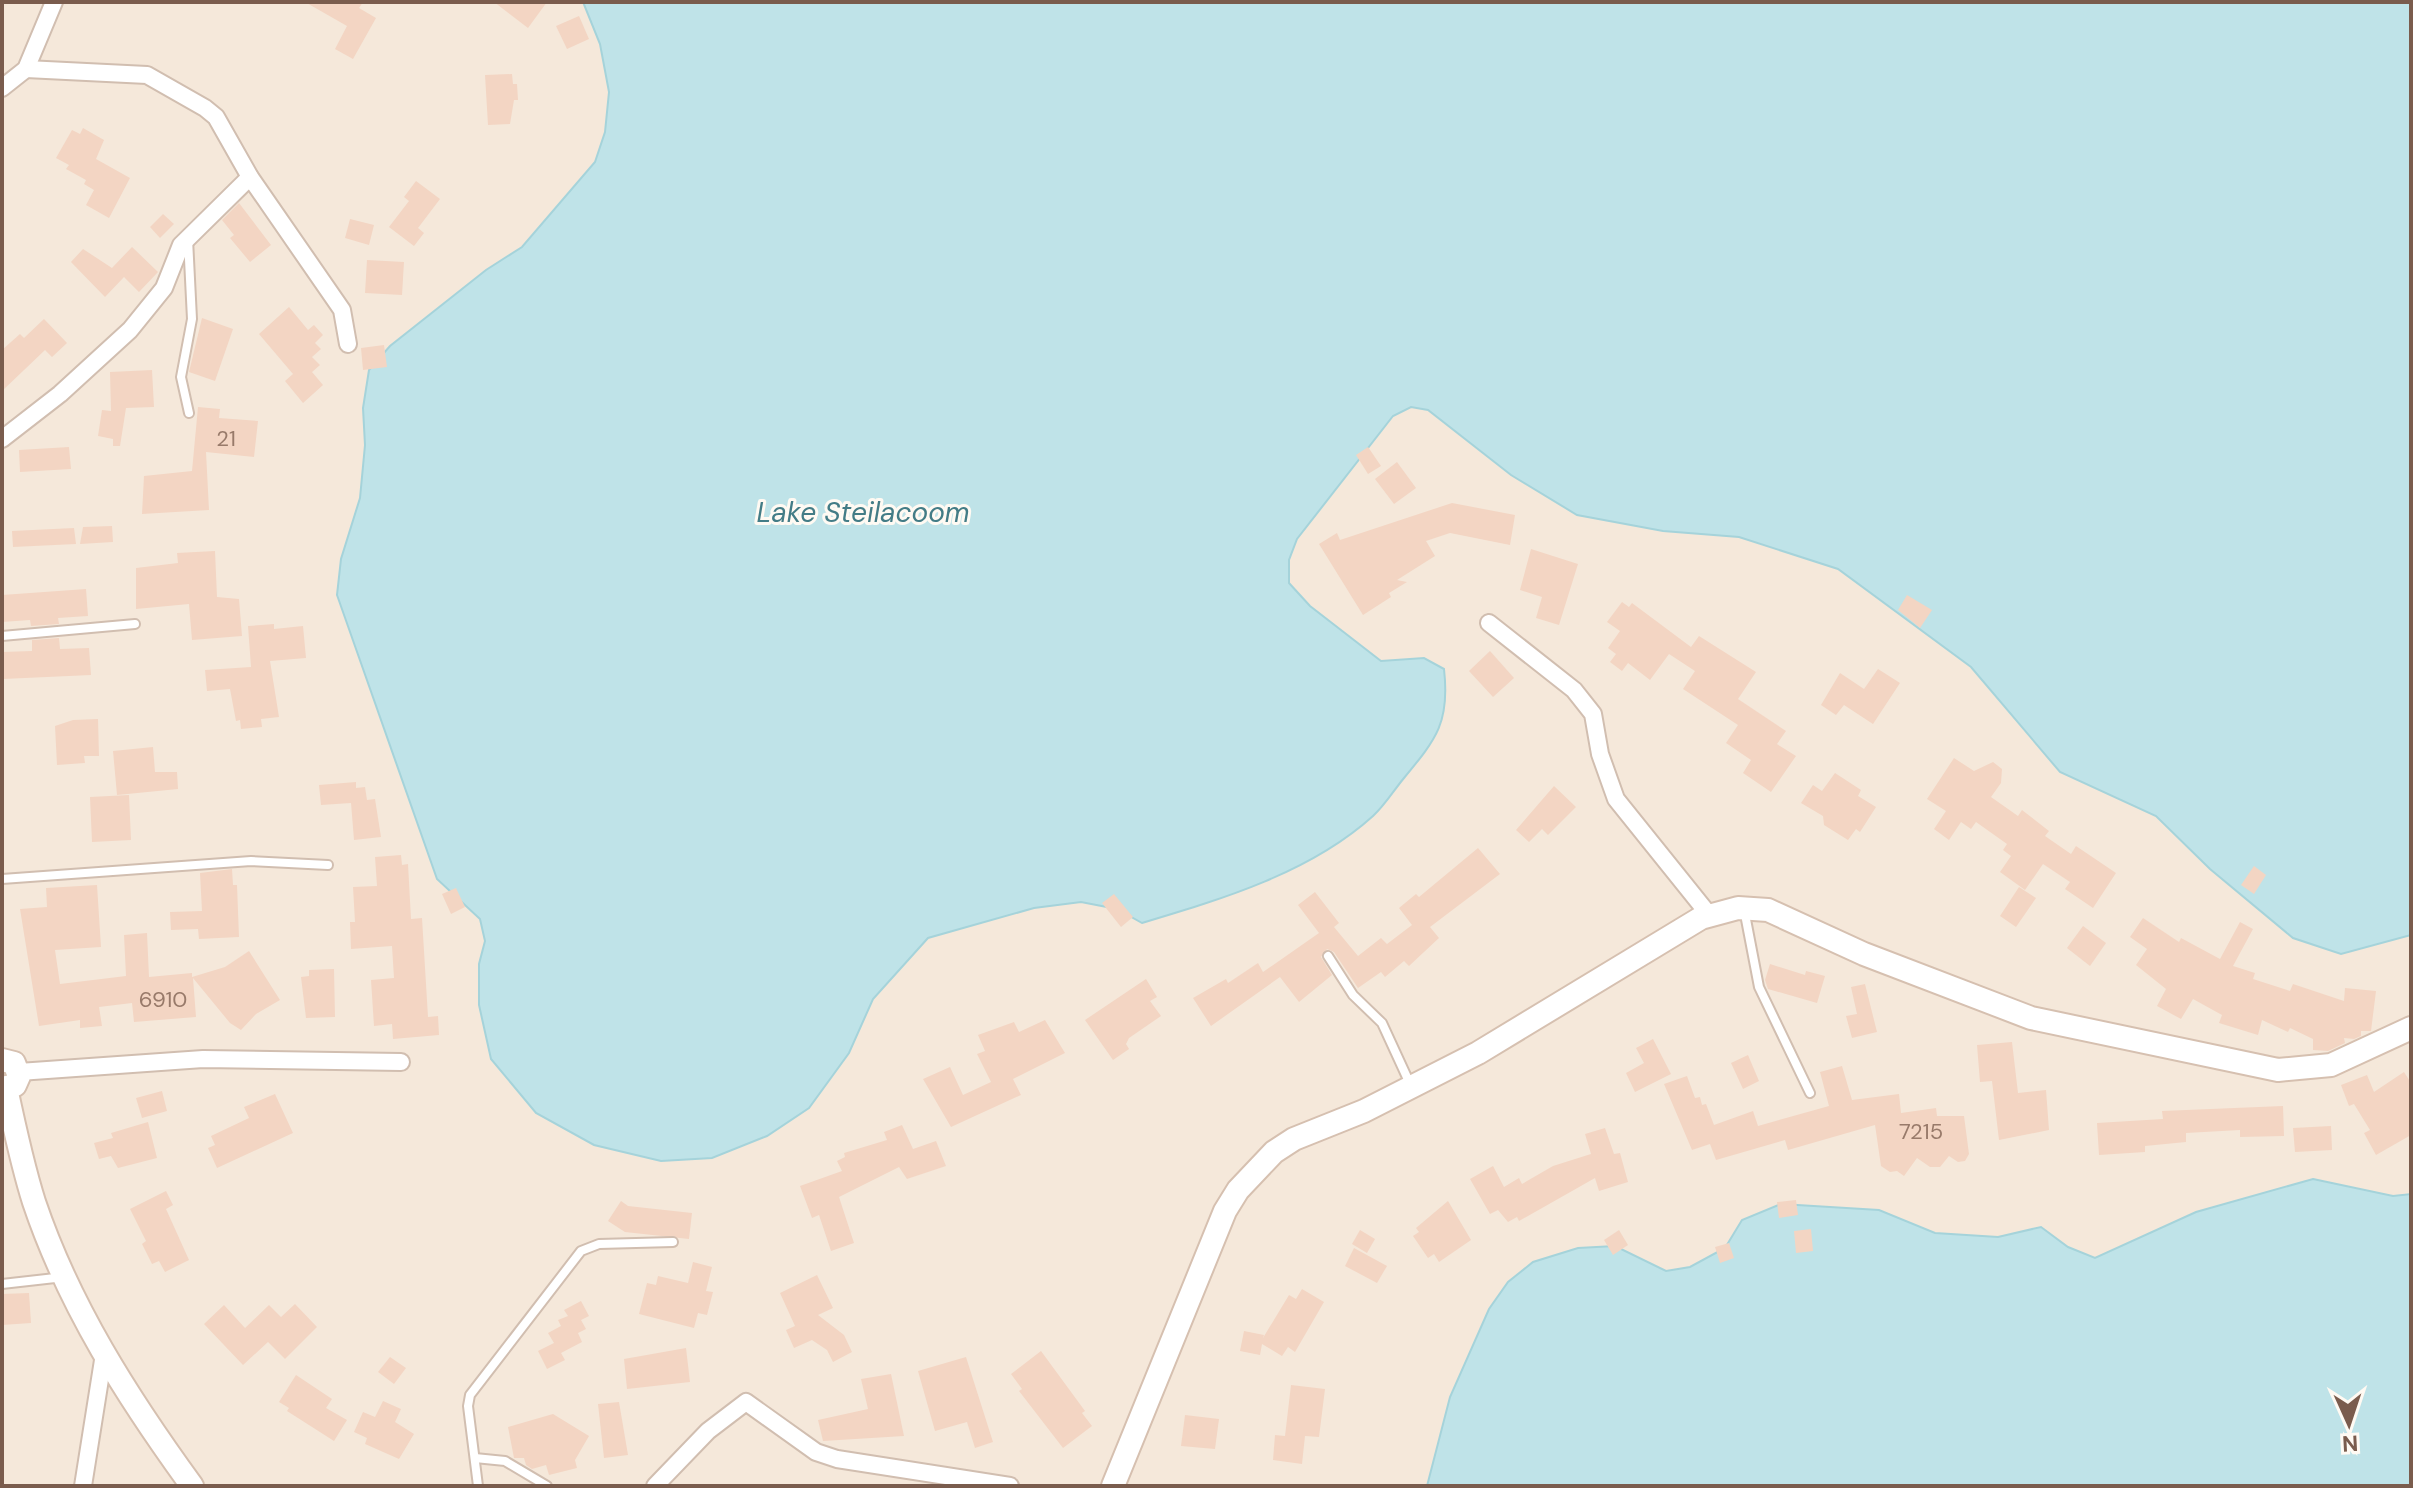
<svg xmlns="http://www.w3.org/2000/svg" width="2413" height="1488" font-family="'DM Sans',sans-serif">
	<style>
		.residential { fill: #f5e8da }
		.water { fill: #bfe3e8; stroke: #a5d3da; stroke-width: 2 }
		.building { fill: #f3d5c3 }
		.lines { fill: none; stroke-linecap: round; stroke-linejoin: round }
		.lane-casing { stroke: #d1beb0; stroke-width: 12 }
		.street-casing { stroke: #d1beb0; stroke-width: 20 }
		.secondary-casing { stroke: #d6c0b0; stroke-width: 26 }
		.lane { stroke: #fff; stroke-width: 8 }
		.street { stroke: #fff; stroke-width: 16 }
		.secondary { stroke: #fff; stroke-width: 22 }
		.labels { text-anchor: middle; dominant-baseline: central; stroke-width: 6; stroke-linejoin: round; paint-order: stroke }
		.number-label { font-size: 22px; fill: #987a6a }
		.water-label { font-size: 28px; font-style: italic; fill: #437c86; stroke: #fffaf3 }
	</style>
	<rect width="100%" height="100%" fill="#fdf6ec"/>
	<path class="residential" d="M2 2H583L587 7 600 44 609 92 605 132 595 162 522 247 486 270 439 308 363 408 365 445 360 498 341 559 466 904 480 919 485 941 479 964V1005L491 1059 767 1136 809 1108 849 1053 873 999 928 938 1034 908 1081 902 1117 909 1424 658 1381 661 1310 606 1289 583V560L1297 539 1393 416 1411 407 1428 410 1511 475 1577 515 1663 531 1739 537 1838 569 1971 667 2060 772 2156 816 2210 869 2293 938 2341 954 2411 935V1194L2393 1196 2353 1187 2124 1246 2095 1258 2068 1247 2040 1227 1998 1237 1935 1233 1879 1210 1725 1248 1690 1267 1666 1272 1615 1246 1578 1248 1533 1262 1508 1282 1489 1309 1450 1397 1427 1486H2Z"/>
	<g class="water">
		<path d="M583 2H2411V935L2341 954 2293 938 2210 869 2156 816 2060 772 1971 667 1838 569 1739 537 1663 531 1577 515 1511 475 1428 410 1411 407 1393 416 1297 539 1289 560V583L1310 606 1381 661 1424 658 1444 669C1450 722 1437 738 1404 778 1394 790 1385 805 1373 816 1310 873 1222 899 1142 923L1117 909 1081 902 1034 908 928 938 873 999 849 1053 809 1108 767 1136 712 1158 661 1161 594 1145 536 1113 491 1059 479 1005V964L485 941 480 919 437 879 337 595 341 559 360 498 365 445 363 408 369 370 390 346 486 270 522 247 595 162 605 132 609 92 600 44Z"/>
		<path d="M2313 1179 2393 1196 2411 1194V1486H1427L1450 1397 1489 1309 1508 1282 1533 1262 1578 1248 1615 1246 1666 1271 1690 1267 1725 1248 1742 1220 1781 1204 1879 1210 1935 1233 1998 1237 2041 1227 2068 1247 2095 1258 2196 1212Z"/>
	</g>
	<g class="building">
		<path d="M305 2H363L359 8 376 18 353 59 335 49 347 26Z"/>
		<path d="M494 2H547L528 28Z"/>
		<path d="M579 16 589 39 567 49 556 26Z"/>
		<path d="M512 74 513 84H517L518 100H514L510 124 488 125 485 75Z"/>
		<path d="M83 128 104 140 96 159 130 178 109 218 86 205 94 190 84 184 86 180 66 169 69 165 56 158 72 130 80 134Z"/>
		<path d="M416 181 440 199 418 228 424 233 414 246 389 227 409 201 404 197Z"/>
		<path d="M239 203 271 245 250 262 230 238 234 235 222 220Z"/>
		<path d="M163 214 174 224 160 238 150 227Z"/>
		<path d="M350 219 374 225 369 245 345 238Z"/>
		<path d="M132 247 158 272 139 292 124 277 105 297 71 262 83 249 112 268Z"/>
		<path d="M367 260 404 262 402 295 365 293Z"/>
		<path d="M289 307 308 330 314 325 323 335 315 343 321 349 312 357 320 365 312 372 323 385 303 403 285 381 293 374 259 334Z"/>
		<path d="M202 318 233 329 215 381 189 372Z"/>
		<path d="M44 319 67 343 52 357 45 350 2 391V350L20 334 24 338Z"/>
		<path d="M384 345 387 367 363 370 361 348Z"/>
		<path d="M152 370 154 407 126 408 120 446H113V439L98 436 102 410 111 411 110 372Z"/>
		<path d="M198 407 220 409 219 418 258 421 254 457 206 452 209 510 142 514 144 476 192 471Z"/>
		<path d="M69 447 71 469 20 472 19 450Z"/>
		<path d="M1368 447 1381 466 1368 474 1356 455Z"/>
		<path d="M1397 462 1416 488 1394 504 1375 479Z"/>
		<path d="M1452 503 1515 515 1510 545 1450 533 1426 541 1435 556 1397 580 1407 582 1389 593 1391 597 1363 615 1319 544 1337 533 1340 540Z"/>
		<path d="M112 526 113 542 80 544 83 527Z"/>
		<path d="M74 528 76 544 13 547 12 531Z"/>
		<path d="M1531 549 1578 564 1559 625 1536 618 1542 597 1520 590Z"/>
		<path d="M215 551 217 597 239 599 242 636 192 640 189 604 136 609V568L178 563 177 553Z"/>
		<path d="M86 589 88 616 58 618 59 624 31 626 30 620 2 622V595Z"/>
		<path d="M1907 595 1932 610 1920 628 1898 610Z"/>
		<path d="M1622 602 1629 607 1632 603 1691 647 1699 636 1756 672 1738 699 1786 731 1777 744 1796 756 1771 792 1743 773 1751 760 1726 743 1738 725 1683 689 1695 671 1669 654 1650 680 1628 663 1622 671 1610 662 1616 654 1608 648 1620 631 1607 622Z"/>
		<path d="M274 624V629L303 626 306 658 270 661 279 717 261 719 262 727 241 729 240 720 236 721 230 689 207 691 205 670 251 667 248 626Z"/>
		<path d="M59 638 60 649 89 648 91 675 3 679 2 652 32 651V640Z"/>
		<path d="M1490 651 1514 678 1493 697 1469 671Z"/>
		<path d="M1878 669 1900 683 1873 724 1844 705 1836 715 1821 705 1840 673 1864 689Z"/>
		<path d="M98 719 99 756H84L85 763 57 765 55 726 73 720Z"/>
		<path d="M153 747 155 772H177L178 789 117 795 113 751Z"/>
		<path d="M1954 758 1974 771 1993 762 2002 769 2001 783 1991 797 2018 816 2022 810 2049 831 2045 836 2071 854 2076 846 2116 873 2093 908 2065 889 2070 882 2043 864 2025 890 2000 872 2011 856 2003 850 2007 844 1976 822 1971 829 1961 822 1949 840 1934 829 1946 811 1927 799Z"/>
		<path d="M1835 773 1861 790 1858 796 1876 807 1860 832 1856 829 1848 840 1824 825 1823 816 1801 803 1813 785 1822 791Z"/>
		<path d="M356 782V788L365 787 367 800 375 799 381 837 354 840 351 803 321 805 319 785Z"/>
		<path d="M1554 786 1576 807 1548 835 1542 829 1529 842 1516 830Z"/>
		<path d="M129 795 131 840 92 842 90 797Z"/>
		<path d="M1478 848 1500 874 1430 927 1439 938 1409 966 1404 961 1385 977 1381 972 1358 988 1334 952 1327 949 1321 957 1332 975 1299 1002 1280 977 1211 1026 1193 998 1226 979 1228 983 1258 963 1263 972 1319 933 1298 905 1315 892 1339 923 1334 927 1358 956 1381 938 1387 944 1412 925 1399 908 1416 894 1419 897Z"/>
		<path d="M401 855 402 865 408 864 411 919 422 918 428 1017 438 1016 439 1035 393 1039 392 1024 374 1026 371 980 394 978 392 946 351 949 350 922H355L353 887 377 886 375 857Z"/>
		<path d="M2254 866 2266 875 2254 894 2241 885Z"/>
		<path d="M232 869 233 885H237L239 937 199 939 198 929 171 930 170 912 202 911 200 873Z"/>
		<path d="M97 885 101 947 55 950 60 984 126 976 124 935 147 933 149 977 192 973V977L225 967 249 951 280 1000 256 1014 241 1030 230 1023 193 978 196 1017 134 1022 132 1003 99 1007 102 1026 80 1028V1020L39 1026 20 909 47 907 46 888Z"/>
		<path d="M2019 887 2036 898 2016 927 2000 916Z"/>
		<path d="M456 888 465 907 451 914 442 894Z"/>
		<path d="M1114 894 1133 917 1121 927 1102 903Z"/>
		<path d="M2143 918 2179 942 2181 938 2220 959 2240 922 2253 929 2233 966 2255 973 2253 979 2290 991 2293 984 2344 1001 2345 988 2376 991 2371 1031H2361V1036L2354 1039 2344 1038 2345 1043 2328 1051 2313 1050V1039L2290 1028 2288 1032 2262 1020 2258 1035 2219 1023 2222 1015 2193 999 2181 1019 2157 1006 2166 989 2136 965 2147 949 2130 937Z"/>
		<path d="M2083 926 2106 943 2090 966 2067 948Z"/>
		<path d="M1770 964 1805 975 1806 971 1825 976 1817 1003 1768 989 1765 980Z"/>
		<path d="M334 969 335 1017 306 1018 301 977 309 976V970Z"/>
		<path d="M1146 979 1157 997 1150 1001 1161 1016 1129 1038 1126 1044 1129 1049 1113 1060 1085 1020Z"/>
		<path d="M1865 984 1877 1032 1852 1038 1846 1016 1857 1014 1851 987Z"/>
		<path d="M1045 1020 1065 1053 1013 1079 1021 1095 951 1127 923 1079 950 1067 963 1095 991 1082 977 1054 985 1051 978 1035 1014 1022 1019 1032Z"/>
		<path d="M1653 1039 1671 1074 1635 1092 1626 1073 1644 1063 1636 1048Z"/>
		<path d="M2012 1042 2018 1093 2046 1090 2049 1130 1999 1140 1992 1081 1980 1082 1977 1045Z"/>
		<path d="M1748 1055 1759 1081 1743 1089 1731 1063Z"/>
		<path d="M1842 1066 1852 1100 1899 1094 1901 1113 1936 1108 1937 1116H1964L1969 1154 1965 1161 1958 1162 1949 1156 1940 1167H1930L1917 1158 1904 1176 1897 1171 1890 1172 1881 1166 1875 1125 1788 1150 1785 1140 1716 1160 1710 1144 1692 1150 1664 1084 1687 1076 1695 1098 1700 1097 1702 1105 1706 1104 1714 1125 1753 1111 1758 1126 1829 1106 1820 1072Z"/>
		<path d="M2404 1072 2411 1083V1135L2376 1155 2364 1133 2370 1130 2354 1104 2349 1106 2341 1085 2367 1075 2374 1092Z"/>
		<path d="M162 1091 167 1111 142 1118 136 1098Z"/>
		<path d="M275 1094 293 1133 217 1168 208 1148 215 1145 211 1136 249 1118 244 1107Z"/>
		<path d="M2283 1106 2284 1136 2240 1137V1130L2186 1133V1142L2145 1146V1152L2099 1155 2097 1123 2163 1119 2162 1111Z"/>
		<path d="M148 1122 157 1158 118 1168 111 1156 99 1159 94 1143 113 1138 111 1133Z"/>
		<path d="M902 1125 913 1149 936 1141 946 1166 907 1179 899 1167 839 1197 854 1243 831 1251 819 1215 812 1218 800 1186 842 1171 837 1161 845 1157 844 1153 887 1140 884 1132Z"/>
		<path d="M2331 1126 2332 1150 2295 1152 2293 1128Z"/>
		<path d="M1605 1128 1614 1154 1620 1153 1628 1182 1599 1191 1595 1178 1519 1221 1517 1217 1508 1222 1498 1210 1490 1214 1470 1179 1493 1166 1504 1187 1519 1178 1522 1184 1553 1166 1591 1154 1585 1134Z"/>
		<path d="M166 1191 173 1205 166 1209 189 1260 165 1272 159 1261 152 1264 142 1244 146 1241 130 1209Z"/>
		<path d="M1796 1200 1798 1215 1779 1218 1777 1202Z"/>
		<path d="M621 1201 628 1206 692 1213 689 1239 625 1232 608 1221Z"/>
		<path d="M1448 1201 1471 1240 1439 1262 1434 1254 1428 1258 1413 1236 1419 1232 1416 1228Z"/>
		<path d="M1811 1229 1813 1251 1796 1253 1794 1231Z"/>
		<path d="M1360 1230 1375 1239 1367 1253 1352 1244Z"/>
		<path d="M1619 1230 1628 1245 1613 1255 1604 1240Z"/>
		<path d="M1729 1243 1734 1258 1720 1263 1715 1247Z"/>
		<path d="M1354 1248 1387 1266 1377 1283 1345 1266Z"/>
		<path d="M693 1262 712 1267 706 1291 713 1292 707 1315 698 1313 694 1328 639 1314 647 1283 656 1285 658 1276 688 1283Z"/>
		<path d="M817 1275 833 1308 818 1315 844 1335 852 1352 833 1362 827 1350 812 1340 794 1348 786 1330 795 1326 780 1293Z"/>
		<path d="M1302 1289 1324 1302 1295 1352 1288 1347 1282 1356 1262 1344 1260 1355 1240 1351 1244 1331 1264 1335 1263 1338 1289 1295 1296 1299Z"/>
		<path d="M29 1293 31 1323 2 1325V1294Z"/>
		<path d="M581 1301 589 1316 581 1320 586 1329 578 1333 582 1342 561 1353 565 1360 547 1369 538 1351 554 1343 548 1333 561 1326 558 1320 568 1316 564 1310Z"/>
		<path d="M295 1304 317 1327 285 1359 268 1342 243 1365 204 1324 224 1305 245 1328 269 1305 281 1317Z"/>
		<path d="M686 1348 690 1382 627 1389 624 1359Z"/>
		<path d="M1041 1351 1085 1411 1082 1413 1092 1426 1063 1448 1019 1391 1022 1389 1011 1374Z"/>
		<path d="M390 1357 406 1368 394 1384 378 1372Z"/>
		<path d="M966 1357 993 1442 975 1448 967 1422 935 1431 918 1371Z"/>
		<path d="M891 1374 904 1436 823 1441 818 1420 868 1409 861 1379Z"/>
		<path d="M296 1375 332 1399 326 1408 347 1420 334 1441 287 1411 289 1408 279 1402Z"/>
		<path d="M1291 1385 1325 1389 1319 1437 1305 1436 1302 1464 1273 1460 1275 1435 1285 1436Z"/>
		<path d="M383 1401 401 1409 395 1422 414 1434 399 1459 365 1444 367 1438 354 1432 363 1412 375 1417Z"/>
		<path d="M619 1402 628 1455 604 1458 598 1404Z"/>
		<path d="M553 1414 589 1436 575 1460 577 1468 549 1475 546 1465 532 1469 526 1465 524 1458H514L508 1427Z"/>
		<path d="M1185 1415 1219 1419 1215 1449 1181 1446Z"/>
	</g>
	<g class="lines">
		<defs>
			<g id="lane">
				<path d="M188 239 192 319 181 377 189 413"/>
				<path d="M2 636 135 624"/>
				<path d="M2 879 251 861 328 865"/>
				<path d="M1744 909 1759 987 1810 1093"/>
				<path d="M1328 956 1353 995 1382 1023 1411 1086"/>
				<path d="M2 1284 64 1277"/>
				<path d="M475 1458 505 1461 547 1486"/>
				<path d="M478 1486 468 1406 470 1395 581 1251 599 1244 673 1242"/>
			</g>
			<g id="street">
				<path d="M26 69 147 75 205 108 216 117 250 177 342 310 348 344"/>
				<path d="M2 88 26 69 54 2"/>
				<path d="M2 439 60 394 130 330 164 288 181 245 250 177"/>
				<path d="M1489 623 1574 690 1593 714 1600 754 1616 799 1710 916"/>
				<path d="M19 1072 203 1059 401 1062"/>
				<path d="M83 1486 104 1354"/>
				<path d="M655 1486 708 1431 746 1402 816 1452 837 1459 1010 1486"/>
			</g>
			<g id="secondary">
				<path d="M2 1060 14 1063 19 1076 15 1085 2 1088"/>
				<path d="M6 1088C14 1126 22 1164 34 1202 69 1306 128 1398 192 1486"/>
				<path d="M1113 1486 1225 1211 1238 1190 1274 1152 1294 1139 1364 1111 1478 1053 1701 918 1738 908 1768 910 1864 954 2031 1018 2278 1070 2331 1065 2411 1028"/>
			</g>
		</defs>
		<use href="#lane" class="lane-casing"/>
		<use href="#street" class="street-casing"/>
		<use href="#secondary" class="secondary-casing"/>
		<use href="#lane" class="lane"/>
		<use href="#street" class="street"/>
		<use href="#secondary" class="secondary"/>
	</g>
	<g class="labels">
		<g class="number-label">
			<text x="226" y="438">21</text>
			<text x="163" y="999">6910</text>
			<text x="1921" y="1131">7215</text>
		</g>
		<g class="water-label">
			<text x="863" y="512">Lake Steilacoom</text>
		</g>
	</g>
	<rect width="2413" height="1488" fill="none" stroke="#7a5c4d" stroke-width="8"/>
	<g transform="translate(2349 1424) rotate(177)" stroke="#fffaf3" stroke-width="6" paint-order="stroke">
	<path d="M0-6L14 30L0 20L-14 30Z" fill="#7a5c4d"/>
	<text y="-12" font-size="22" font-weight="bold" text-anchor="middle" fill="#7a5c4d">N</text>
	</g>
</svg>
